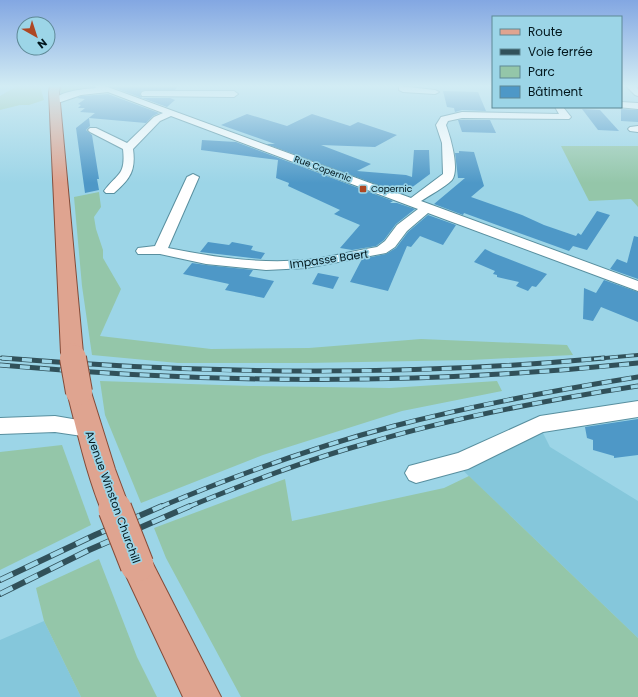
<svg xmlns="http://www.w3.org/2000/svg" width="638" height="697" font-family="Poppins,sans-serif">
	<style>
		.built { fill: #85c7db }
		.green { fill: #94c6a9 }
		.building { fill: #4e98c7 }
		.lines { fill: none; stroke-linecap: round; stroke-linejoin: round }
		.minor-casing { stroke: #588f9f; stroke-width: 2 }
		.major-casing { stroke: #844b38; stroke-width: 2 }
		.minor { fill: #fff; fill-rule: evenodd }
		.major { fill: #dfa490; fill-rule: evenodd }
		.rail-far2-casing { stroke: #31515a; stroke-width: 4 }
		.rail-far1-casing { stroke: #31515a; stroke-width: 5 }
		.rail-casing { stroke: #31515a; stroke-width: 6 }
		.rail-far2 { stroke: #9cd5e7; stroke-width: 2.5; stroke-dasharray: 8; stroke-linecap: butt }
		.rail-far1 { stroke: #9cd5e7; stroke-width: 3.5; stroke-dasharray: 10; stroke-linecap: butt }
		.rail { stroke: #9cd5e7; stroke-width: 4.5; stroke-dasharray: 14; stroke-linecap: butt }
		.major-bridge-far2-casing { stroke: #844b38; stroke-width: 22; stroke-linecap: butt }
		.major-bridge-far1-casing { stroke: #844b38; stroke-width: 28; stroke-linecap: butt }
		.major-bridge-casing { stroke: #844b38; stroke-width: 35; stroke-linecap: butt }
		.major-bridge-far2 { stroke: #dfa490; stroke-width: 20 }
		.major-bridge-far1 { stroke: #dfa490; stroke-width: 26 }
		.major-bridge { stroke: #dfa490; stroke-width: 33 }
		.poi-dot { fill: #ae4723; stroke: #9cd5e7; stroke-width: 1.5 }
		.labels { text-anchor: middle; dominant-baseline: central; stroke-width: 3.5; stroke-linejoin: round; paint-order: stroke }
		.far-street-label { font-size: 9px; fill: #02171d; stroke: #9cd5e7 }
		.far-poi-label { font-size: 9px; fill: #02171d; stroke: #9cd5e7; text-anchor: start }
		.street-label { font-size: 11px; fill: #02171d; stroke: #9cd5e7 }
	</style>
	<rect width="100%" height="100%" fill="#9cd5e7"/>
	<g class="built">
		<path d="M536 419 550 447 638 501V638L451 459Z"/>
		<path d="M44 621 81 697H0V640Z"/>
	</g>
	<g class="green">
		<path d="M17 86H40L44 100 29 105H20L0 110V96Z"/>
		<path d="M59 86H92L96 88 61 94Z"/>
		<path d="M561 146H638V207L631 199 589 201Z"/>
		<path d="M99 192 101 207 94 217 96 229 103 250V258L121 289 100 336 211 349 309 348 421 339 567 345 573 355 471 360 306 363H178L92 355 82 286 74 197Z"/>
		<path d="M100 381 250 386 390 388 497 381 502 391 402 411 263 455 141 503 105 415Z"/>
		<path d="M62 445 91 525 0 570V452Z"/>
		<path d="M469 476 638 638V697H241L166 558 154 528 285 479 292 521 444 488Z"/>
		<path d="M99 559 137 657 157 697H81L44 621 36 588Z"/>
	</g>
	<g class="building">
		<path d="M109 86H178L175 90H145L141 91 140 95 142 98H170L175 100 167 107Z"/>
		<path d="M443 91 478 92 486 111 462 110 455 112 454 108 447 107Z"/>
		<path d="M108 94 159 113 153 116 146 123 89 118 90 126 86 130 92 135 99 179H97L99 190 85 193 76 128 95 113 80 112 85 108H78L81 105 78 104 85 99 77 98 81 96Z"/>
		<path d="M582 109 600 110 619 131 598 130Z"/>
		<path d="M621 109 638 110V122L621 121Z"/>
		<path d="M247 114 287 126 312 114 350 126 358 122 397 135 375 147 321 145 371 164 357 171 406 175 412 177 414 150H429L430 174 403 194 266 144H275L221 125Z"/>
		<path d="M458 120H490L496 133 462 132Z"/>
		<path d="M202 140 236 142 393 201 390 203H397L415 209 396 224 384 240 376 246 352 250 340 248 360 225 334 214 340 210 288 186 289 183 276 178 278 160 201 150Z"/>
		<path d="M459 151 474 152 484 186 471 197 522 215 544 225 576 236 578 233 581 235 597 211 610 215 587 250 573 246 569 251 464 213 463 215 434 204 465 178H458L455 153H459Z"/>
		<path d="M428 215 456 225 443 245 420 236 411 247 407 246 388 291 350 282 362 259 386 254 396 248 408 232Z"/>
		<path d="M634 236 638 237V279L610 269 617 259 627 263Z"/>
		<path d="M208 242 229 245 232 242 253 246 251 250 265 253 261 259 200 252Z"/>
		<path d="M485 249 493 253 547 274 536 287 532 286 528 291 516 286 519 282 497 277V275L493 274 495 271 474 262Z"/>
		<path d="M192 263 206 265 253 270 249 276 274 281 264 298 225 290 229 284 183 274Z"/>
		<path d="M318 273 339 277 333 289 312 284Z"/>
		<path d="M604 280 638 292V322L601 307 593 321 583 319 584 288 596 293Z"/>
		<path d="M638 419V455L614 458V456L593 450V440L587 438 585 427Z"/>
	</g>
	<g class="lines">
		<defs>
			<g id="minor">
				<path d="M94 86H105L411 198 443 174 442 143 436 125 441 117 462 112 559 114 555 107H563L571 117 569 119 462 118 448 121 446 125C450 136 460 169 452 180 444 188 430 195 421 201L638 281V291L428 213 407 231 395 247 386 253 306 268 266 270 206 264 160 254H138L136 251 138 248 155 246 187 177 193 174 199 177 168 248C213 257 258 264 305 260 329 258 353 251 377 247L385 241 397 225 418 209 171 116 160 121 133 149C136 171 130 179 114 193H106L104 191C117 173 126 176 123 149L90 132 88 130 90 128H96L127 143 154 117 163 113 108 92 81 95 55 104 51 101C61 91 82 89 96 88Z"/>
				<path d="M399 86 435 90 439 92 435 94 403 92 399 90Z"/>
				<path d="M626 86H635L638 89V96L635 95Z"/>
				<path d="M145 91H234L238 94 234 97 142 96 141 94 142 92Z"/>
				<path d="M621 102 638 103V109L618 107H621Z"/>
				<path d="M638 126V132L630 131 628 129 630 127Z"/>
				<path d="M638 401V417L543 432 468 469 416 483 409 480 405 473 409 466 458 453 540 416Z"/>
				<path d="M55 416 96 423 99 429 96 435 89 437 55 432 0 434V418Z"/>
			</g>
			<g id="major">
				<path d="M50 86H60L59 92 83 353 80 359 72 361 64 359 61 353 49 92Z"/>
				<path d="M79 383 87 385 91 392 115 469 130 509 125 519 115 523 105 519C87 478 78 434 67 392L71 385Z"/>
				<path d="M137 549 148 554 221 697H183L121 565 126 554Z"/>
			</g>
		</defs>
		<use href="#minor" class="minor-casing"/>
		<use href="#major" class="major-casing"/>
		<use href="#minor" class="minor"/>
		<use href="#major" class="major"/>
		<defs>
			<g id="rail-far2">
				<path d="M0 358 15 359"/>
				<path d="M594 359 638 355"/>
			</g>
			<g id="rail-far1">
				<path d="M2 358C203 374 404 377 604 358"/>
				<path d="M0 365C212 384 427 385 638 363"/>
				<path d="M160 507C236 475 314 447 394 426 475 405 556 390 638 377"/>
				<path d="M188 507C247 483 306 460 368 443 456 417 547 400 638 386"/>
			</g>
			<g id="rail">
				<path d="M0 580 95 535 162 506"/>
				<path d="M0 594 89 550 190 506"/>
			</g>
		</defs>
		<use href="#rail-far2" class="rail-far2-casing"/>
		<use href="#rail-far1" class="rail-far1-casing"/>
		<use href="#rail" class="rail-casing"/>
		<use href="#rail-far2" class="rail-far2"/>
		<use href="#rail-far1" class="rail-far1"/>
		<use href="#rail" class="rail"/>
		<defs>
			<path id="major-bridge-far2" d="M72 353 73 359"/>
			<path id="major-bridge-far1" d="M73 358 79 392"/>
			<path id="major-bridge" d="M115 509 137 565"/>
		</defs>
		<use href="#major-bridge-far2" class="major-bridge-far2-casing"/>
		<use href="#major-bridge-far1" class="major-bridge-far1-casing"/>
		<use href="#major-bridge" class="major-bridge-casing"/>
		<use href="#major-bridge-far2" class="major-bridge-far2"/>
		<use href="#major-bridge-far1" class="major-bridge-far1"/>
		<use href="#major-bridge" class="major-bridge"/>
	</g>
	<linearGradient id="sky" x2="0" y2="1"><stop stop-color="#83a7e2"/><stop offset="0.47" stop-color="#d2ecf4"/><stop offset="1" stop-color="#d2ecf4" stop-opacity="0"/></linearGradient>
	<rect width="638" height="183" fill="url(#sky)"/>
	<rect class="poi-dot" x="359" y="185" width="8" height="8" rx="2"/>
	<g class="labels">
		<g class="far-street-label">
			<text transform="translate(323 169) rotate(20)">Rue Copernic</text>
		</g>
		<g class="far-poi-label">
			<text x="371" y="189">Copernic</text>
		</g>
		<g class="street-label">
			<text transform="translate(329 259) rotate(-8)">Impasse Baert</text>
			<text transform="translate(113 497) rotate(70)">Avenue Winston Churchill</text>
		</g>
	</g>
	<rect x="492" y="16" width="130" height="92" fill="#9cd5e7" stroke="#5e8996"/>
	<rect x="500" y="29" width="20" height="6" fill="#dfa490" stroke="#5e8996"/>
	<text x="528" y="36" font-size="12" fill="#02171d">Route</text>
	<rect x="500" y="49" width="20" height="6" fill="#31515a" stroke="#5e8996"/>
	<text x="528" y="56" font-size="12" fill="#02171d">Voie ferrée</text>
	<rect x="500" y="66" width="20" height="12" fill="#94c6a9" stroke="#5e8996"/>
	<text x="528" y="76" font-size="12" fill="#02171d">Parc</text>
	<rect x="500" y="86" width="20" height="12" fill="#4e98c7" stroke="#5e8996"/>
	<text x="528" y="96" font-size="12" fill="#02171d">Bâtiment</text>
	<g transform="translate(36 36) rotate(141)"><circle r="19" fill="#9cd5e7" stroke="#5e8996"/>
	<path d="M0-3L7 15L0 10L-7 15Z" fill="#ae4723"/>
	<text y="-6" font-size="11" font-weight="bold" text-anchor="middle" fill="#02171d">N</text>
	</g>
</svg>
